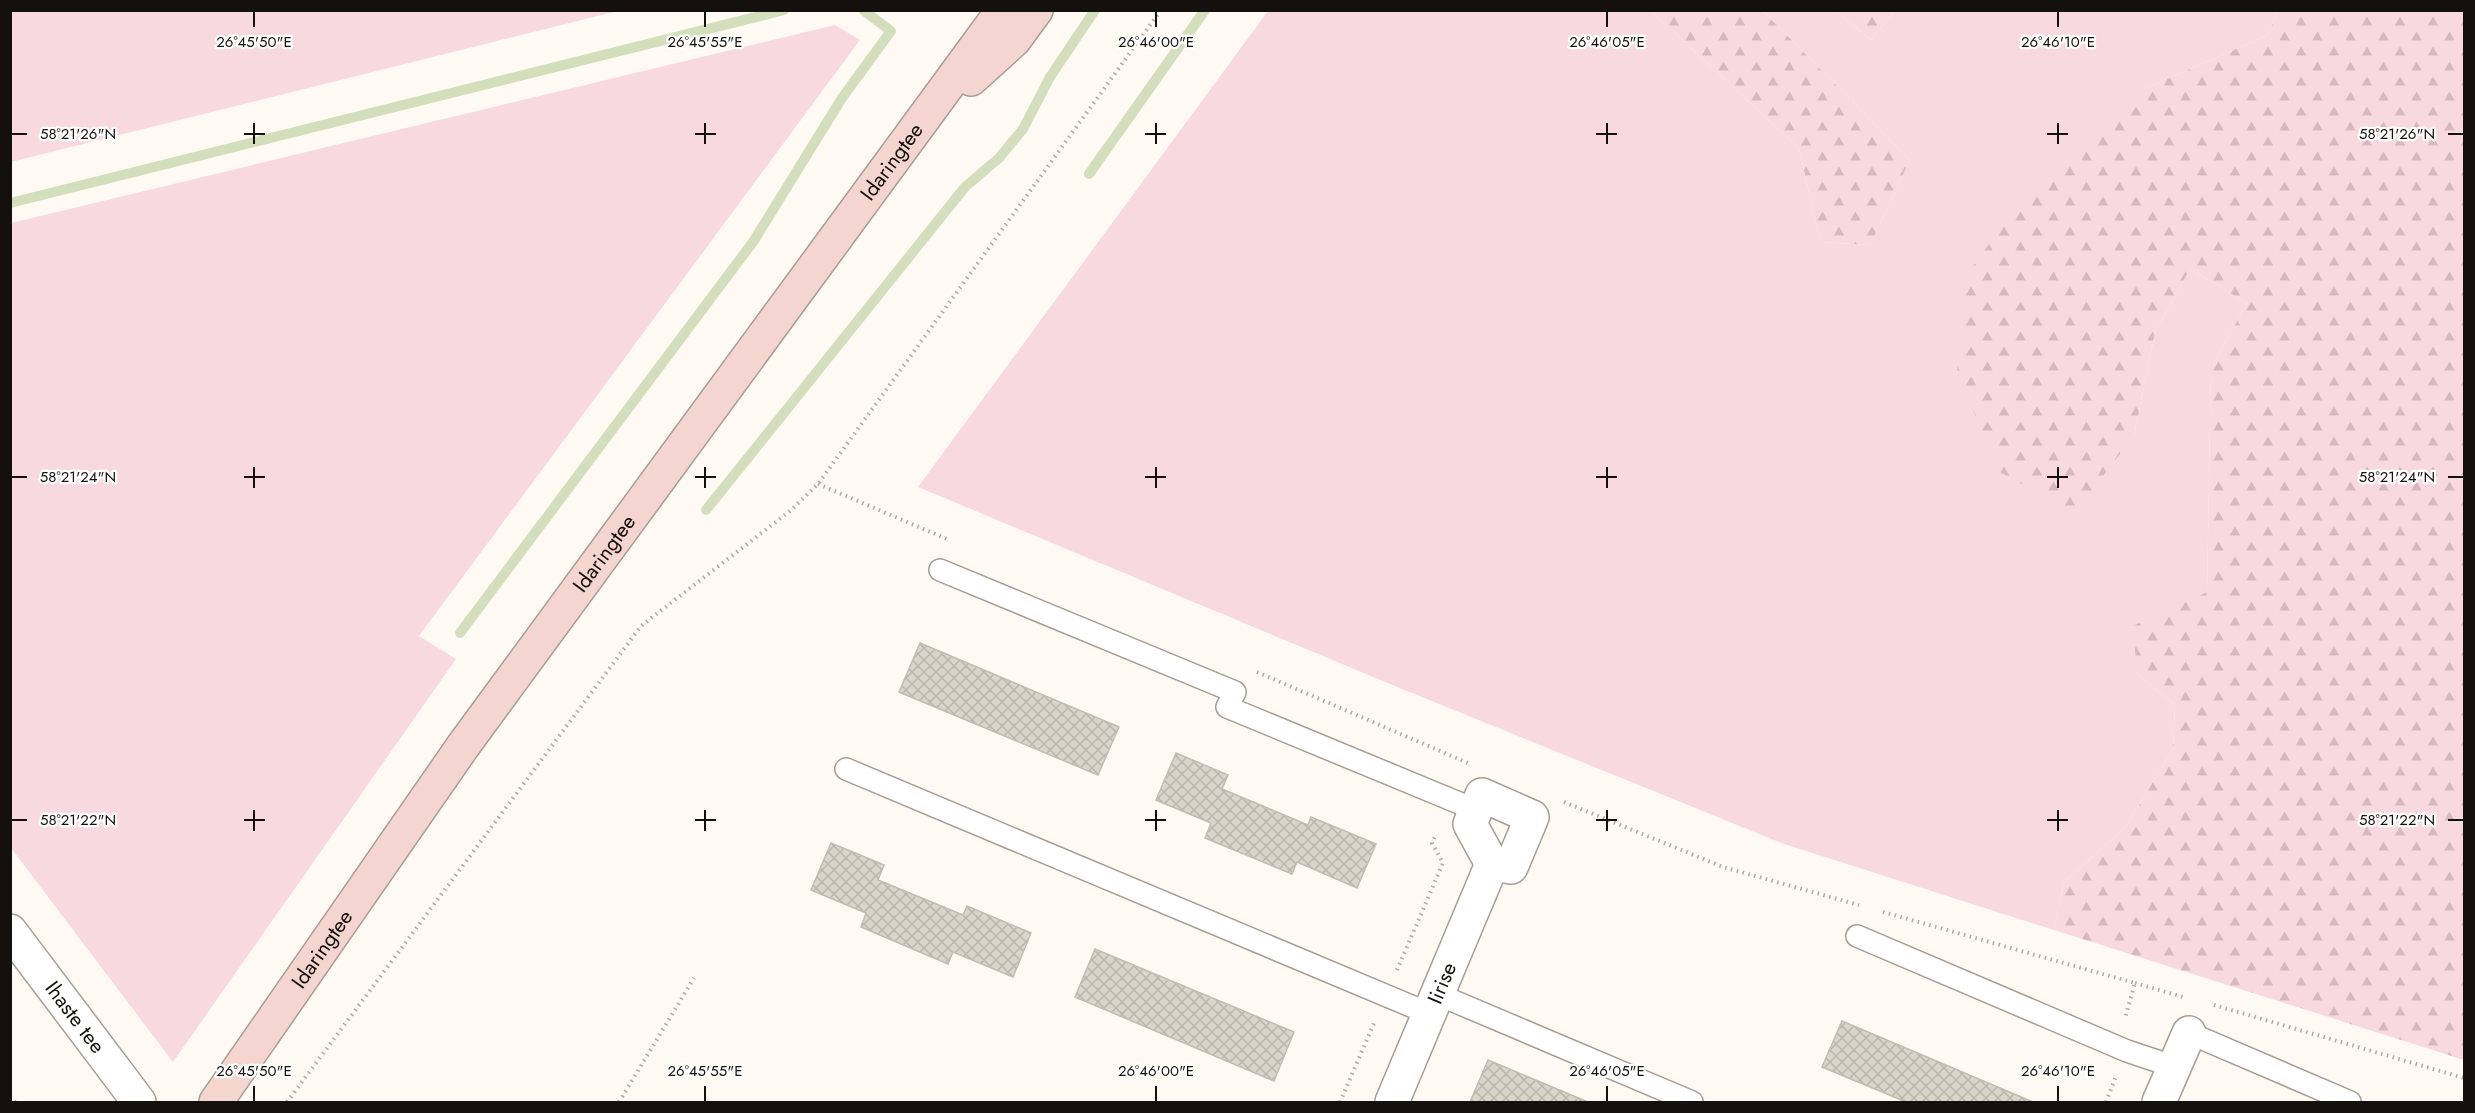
<svg xmlns="http://www.w3.org/2000/svg" width="2475" height="1113" font-family="Jost,sans-serif">
	<style>
		.green { fill: #f9d9e0 }
		.forest { fill: url(#forest-firs) }
		.lines { fill: none; stroke-linecap: round; stroke-linejoin: round }
		.stream { stroke: #d3debc; stroke-width: 10 }
		.building { fill: url(#building-cross-hatch); stroke: #c1bdb2; stroke-width: 1.5 }
		.service-casing { stroke: #a79d95; stroke-width: 24 }
		.minor-casing { stroke: #a79d95; stroke-width: 36 }
		.tertiary-casing { stroke: #a79d95; stroke-width: 36 }
		.secondary-casing { stroke: #a79d95; stroke-width: 36 }
		.path { stroke: #aea9a4; stroke-width: 4; stroke-dasharray: 1.5 4.5; stroke-linecap: butt }
		.service { stroke: #fff; stroke-width: 21 }
		.minor { stroke: #fff; stroke-width: 33 }
		.tertiary { stroke: #fff; stroke-width: 33 }
		.secondary { stroke: #f4d5cf; stroke-width: 33 }
		.ticks { fill: none; stroke: #13100d; stroke-width: 2 }
		.labels { text-anchor: middle; dominant-baseline: central; stroke-width: 4.5; stroke-linejoin: round; paint-order: stroke }
		.street-label { font-size: 21px; fill: #13100d; stroke: #fff }
		.ticks-label { font-size: 15px; text-anchor: middle; fill: #13100d; stroke: #fff; stroke-width: 4.5; stroke-linejoin: round; paint-order: stroke }
	</style>
	<defs>
		<pattern id="forest-firs" width="22" height="20" patternUnits="userSpaceOnUse" patternTransform="scale(1.5)"><rect width="22" height="20" fill="#f9d9e0"/><path d="M5 1l3.5 6h-7zM16 11l3.5 6h-7z" fill="#d5b9bf"/></pattern>
		<pattern id="building-cross-hatch" width="8" height="8" patternUnits="userSpaceOnUse" patternTransform="scale(1.5)"><rect width="8" height="8" fill="#d9d5ca"/><path d="M0 0l8 8M0 8l8-8" fill="none" stroke="#b9b6ac"/></pattern>
	</defs>
	<rect width="100%" height="100%" fill="#fff9f3"/>
	<g class="green">
		<path d="M11 10H618V11L11 162Z"/>
		<path d="M1268 11H1651L1799 148 1820 242 1870 245 1910 160 1763 11H1836L1871 40 1895 11H2278L2268 35 2144 89 2134 436 2155 332 2190 269 2247 303 2211 368 2207 592 2137 674 2175 705 2173 749 2125 828 2064 882 2054 930 1784 844 1402 689 918 487Z"/>
		<path d="M835 25 860 40 419 636 456 659 173 1062 11 848V223Z"/>
	</g>
	<g class="forest">
		<path d="M1651 11H1763L1910 160 1870 245 1820 242 1799 148Z"/>
		<path d="M1836 11H1895L1871 40Z"/>
		<path d="M2278 11H2464V1060L2054 930 2064 882 2125 828 2173 749 2175 705 2137 674 2133 626 2207 592 2211 368 2247 303 2190 269 2155 332 2134 436 2074 513 1998 471 1957 371 1967 274 2026 194 2144 89 2268 35Z"/>
	</g>
	<g class="lines">
		<g class="stream">
			<path d="M1089 174 1205 10"/>
			<path d="M10 203 784 10"/>
			<path d="M706 510 965 187 999 158 1023 129 1050 77 1095 10"/>
			<path d="M460 633 753 242 842 98 891 31 863 10"/>
		</g>
	</g>
	<g class="building">
		<path d="M920 643 1119 727 1098 775 899 692Z"/>
		<path d="M1176 753 1228 775 1222 789 1308 825 1311 817 1376 844 1357 888 1297 862 1292 874 1205 838 1211 823 1156 800Z"/>
		<path d="M831 843 884 865 878 880 963 915 967 906 1031 933 1013 977 953 952 948 964 861 927 866 913 811 890Z"/>
		<path d="M1095 949 1294 1032 1274 1081 1075 997Z"/>
		<path d="M1842 1021 2033 1102H1906L1822 1067Z"/>
		<path d="M1488 1060 1588 1102H1470Z"/>
	</g>
	<g class="lines">
		<defs>
			<g id="service">
				<path d="M940 570 1235 692 1227 707 1476 810"/>
				<path d="M846 769 1430 1014"/>
				<path d="M1857 936 2127 1051 2175 1067"/>
				<path d="M1437 994 1692 1102"/>
				<path d="M2189 1033 2350 1102"/>
			</g>
			<g id="minor">
				<path d="M1482 795 1532 817 1511 867 1492 864 1470 824Z"/>
				<path id="s1" d="M1392 1102 1492 864"/>
				<path d="M2159 1102 2189 1033"/>
			</g>
			<g id="tertiary">
				<path id="s2" d="M10 931 139 1102"/>
			</g>
			<g id="secondary">
				<path d="M971 79 1014 40 1036 10"/>
				<path id="s3" d="M216 1102 463 746 1003 10"/>
			</g>
		</defs>
		<use href="#service" class="service-casing"/>
		<use href="#minor" class="minor-casing"/>
		<use href="#tertiary" class="tertiary-casing"/>
		<use href="#secondary" class="secondary-casing"/>
		<g class="path">
			<path d="M818 484 947 539"/>
			<path d="M1257 672 1468 763"/>
			<path d="M1564 802 1723 867 1859 905"/>
			<path d="M1883 912 2135 983 2125 1018"/>
			<path d="M1397 970 1443 863 1432 843 1436 834"/>
			<path d="M2135 983 2183 997"/>
			<path d="M2214 1005 2464 1078"/>
			<path d="M10 1097 15 1102"/>
			<path d="M287 1102 641 626 790 511 818 484 1161 10"/>
			<path d="M619 1102 694 978"/>
			<path d="M1340 1102 1374 1023"/>
			<path d="M2106 1102 2116 1076"/>
		</g>
		<use href="#service" class="service"/>
		<use href="#minor" class="minor"/>
		<use href="#tertiary" class="tertiary"/>
		<use href="#secondary" class="secondary"/>
	</g>
	<path class="ticks" d="M254 12V27M705 12V27M1156 12V27M1607 12V27M2058 12V27M254 123V144M705 123V144M1156 123V144M1607 123V144M2058 123V144M12 134H27M244 134H265M695 134H716M1145 134H1166M1596 134H1617M2047 134H2068M2448 134H2463M254 467V488M705 467V488M1156 467V488M1607 467V488M2058 467V488M12 477H27M244 477H265M695 477H716M1145 477H1166M1596 477H1617M2047 477H2068M2448 477H2463M254 810V831M705 810V831M1156 810V831M1607 810V831M2058 810V831M12 820H27M244 820H265M695 820H716M1145 820H1166M1596 820H1617M2047 820H2068M2448 820H2463M254 1086V1101M705 1086V1101M1156 1086V1101M1607 1086V1101M2058 1086V1101"/>
	<g class="labels">
		<g class="street-label">
			<text stroke="none"><textPath href="#s3" startOffset="1158">Idaringtee</textPath></text>
			<text stroke="none"><textPath href="#s3" startOffset="672">Idaringtee</textPath></text>
			<text stroke="none"><textPath href="#s3" startOffset="186">Idaringtee</textPath></text>
			<text stroke="none"><textPath href="#s1" startOffset="129">Iirise</textPath></text>
			<text stroke="none"><textPath href="#s2" startOffset="108">Ihaste tee</textPath></text>
		</g>
	</g>
	<g class="ticks-label">
		<text x="254" y="47">26°45'50"E</text>
		<text x="705" y="47">26°45'55"E</text>
		<text x="1156" y="47">26°46'00"E</text>
		<text x="1607" y="47">26°46'05"E</text>
		<text x="2058" y="47">26°46'10"E</text>
		<text x="78" y="139">58°21'26"N</text>
		<text x="2397" y="139">58°21'26"N</text>
		<text x="78" y="482">58°21'24"N</text>
		<text x="2397" y="482">58°21'24"N</text>
		<text x="78" y="825">58°21'22"N</text>
		<text x="2397" y="825">58°21'22"N</text>
		<text x="254" y="1076">26°45'50"E</text>
		<text x="705" y="1076">26°45'55"E</text>
		<text x="1156" y="1076">26°46'00"E</text>
		<text x="1607" y="1076">26°46'05"E</text>
		<text x="2058" y="1076">26°46'10"E</text>
	</g>
	<rect width="2475" height="1113" fill="none" stroke="#13100d" stroke-width="24"/>
</svg>
